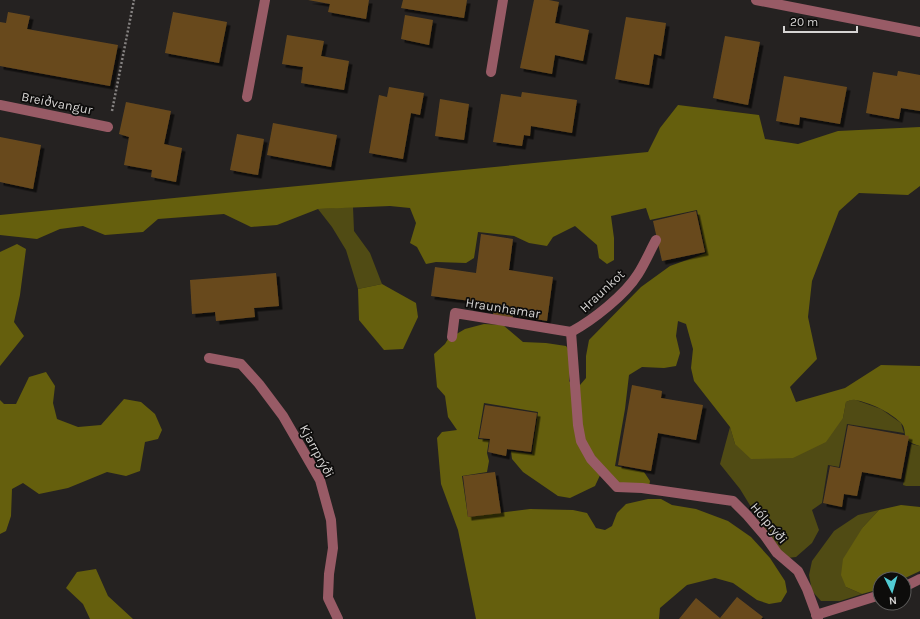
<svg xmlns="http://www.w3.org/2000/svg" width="920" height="619" font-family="Karla,sans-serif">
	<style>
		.green { fill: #504b14 }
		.forest { fill: #655f0d }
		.building { fill: #684a1f; filter: url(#shadow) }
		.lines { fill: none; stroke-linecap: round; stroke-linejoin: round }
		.path { stroke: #858281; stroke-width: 2.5; stroke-dasharray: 2 2; stroke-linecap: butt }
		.minor { stroke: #985b66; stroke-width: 10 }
		.labels { text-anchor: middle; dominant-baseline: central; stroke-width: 3.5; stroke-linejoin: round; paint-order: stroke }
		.street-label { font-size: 13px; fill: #d6d4d3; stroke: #0d0c0b }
	</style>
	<defs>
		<filter id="shadow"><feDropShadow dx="3.5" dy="3.5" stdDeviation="0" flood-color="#0009"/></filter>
	</defs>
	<rect width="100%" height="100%" fill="#252221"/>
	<g class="green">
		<path d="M353 207 354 231 370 253 382 284 358 289 346 250 332 227 318 209Z"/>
		<path d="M853 399 881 409 901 423 904 433 847 424 839 467 828 465 822 503 812 510 819 530 812 543 796 557 787 558 778 551 740 489 720 464 730 427 735 444 843 418 846 402Z"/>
		<path d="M911 444 920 446V486H906L903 485Z"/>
		<path d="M879 510 863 527 846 587 862 594 840 601H821L812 591 809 575 812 561 834 531 858 515Z"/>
	</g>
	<g class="forest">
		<path d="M678 105 759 115 765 139 798 144 838 131 920 127V186L908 195 859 193 839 211 812 281 808 317 817 359 790 387 796 402 845 388 881 365 920 366V446C897 440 910 431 900 422 890 412 869 402 855 400 852 399 849 401 846 402L843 418 826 442 793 458 751 459 735 444 730 427 694 381 691 368 693 349 686 324 678 321 676 336 680 353 676 366 664 368 642 367 629 375 625 409 615 466 644 472 650 481 649 487 629 491 602 471 595 486 570 498 558 496 523 472 512 459 511 451 532 454 538 412 484 403 478 439 489 440 487 453 489 461 487 472 462 476 468 517 530 509 573 510 587 513 596 528 605 530 612 526 617 513 626 504 648 499H661L672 505 696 509 728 521 751 537 770 558 785 581 787 592 781 602 769 604 757 600 733 583 715 578 687 585 660 608 659 619H476L458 530 441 484 437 438 442 432 457 430 448 417 445 396 437 387 434 354 445 344 448 339 465 329 484 324 503 325 523 342 546 343 566 346C574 356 570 369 569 381L573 386 580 385 586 378V356L589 340 641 287 670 266 706 253 697 210 650 220 646 208 611 216 614 238V260L607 264 599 258 597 245 575 226 553 237 547 246 529 243 514 236 478 232 474 258 466 263 436 262 426 264 417 247 410 243 416 223 410 208 390 206 318 209 277 225 251 227 224 214 158 219 143 232 105 235 83 226 60 229 37 239 0 235V215L648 152 660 128Z"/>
		<path d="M17 244 26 249 20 295 14 322 24 336 0 366V252Z"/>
		<path d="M382 284 416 303 418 317 403 349 384 350 359 320 358 289Z"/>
		<path d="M46 372 55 386 53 403 57 419 78 427 101 425 124 399 141 402 155 414 162 430 158 439 145 442 140 471 126 476 107 472 68 488 39 494 23 483 12 489 11 516 6 531 0 534V400L4 404H16L29 377Z"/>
		<path d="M901 505 920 507V571L903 579H880V589L862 594 846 587 841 575 843 559 863 527 879 510Z"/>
		<path d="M96 569 108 596 133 619H90L83 604 66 588 77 572Z"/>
	</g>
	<g class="building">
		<path d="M308 0H369L366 19 328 12 330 4Z"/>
		<path d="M403 0H467L464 18 401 8Z"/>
		<path d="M534 0H549L559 2 555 23 589 30 583 61 555 55 552 74 520 68Z"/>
		<path d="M8 12 30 16 27 29 118 45 110 86 0 66V22L6 23Z"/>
		<path d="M173 12 227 22 219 63 165 53Z"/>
		<path d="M405 15 433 20 429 45 401 39Z"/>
		<path d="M626 17 666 23 661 56 654 54 649 85 615 79Z"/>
		<path d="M287 35 324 41 321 56 349 61 344 90 301 83 303 67 282 64Z"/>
		<path d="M725 36 760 42 748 105 713 98Z"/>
		<path d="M898 71 920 75V111L901 108 899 119 866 113 873 72 897 76Z"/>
		<path d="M784 76 847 87 840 124 800 117 799 125 776 121Z"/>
		<path d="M389 87 424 93 420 115 411 113 403 159 369 153 379 95 387 97Z"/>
		<path d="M522 92 577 100 572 133 531 126 530 136 524 135 522 146 493 142 501 94 521 97Z"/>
		<path d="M440 99 469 104 464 140 435 136Z"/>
		<path d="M126 102 171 111 164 144 182 148 176 182 151 177 152 170 124 165 129 137 119 134Z"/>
		<path d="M273 123 337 135 331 167 267 155Z"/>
		<path d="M237 134 264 139 258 175 230 170Z"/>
		<path d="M0 137 41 145 33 189 0 182Z"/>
		<path d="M696 211 705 252 662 261 653 221Z"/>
		<path d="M481 234 513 239 509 270 553 277 547 321 513 315 512 321 492 318 494 311 470 307 471 301 431 296 435 267 476 273Z"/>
		<path d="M276 273 279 306 254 308 255 317 216 321 215 312 192 314 190 280Z"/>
		<path d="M632 385 662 391 661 398 703 405 696 440 658 433 651 471 618 465Z"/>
		<path d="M485 405 537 413 531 452 507 449 506 456 488 452 490 439 479 438Z"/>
		<path d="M848 425 909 436 901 479 862 472 857 496 844 494 842 507 823 503 830 466 840 468Z"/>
		<path d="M495 472 501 513 468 517 463 476Z"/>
		<path d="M737 597 763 617 761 619H679L696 598 720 618Z"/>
	</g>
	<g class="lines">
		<path class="path" d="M112 111 134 0"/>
		<g class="minor">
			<path d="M756 0 920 32"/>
			<path d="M491 72 503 0"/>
			<path d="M247 97 265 0"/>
			<path d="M0 105 108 127"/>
			<path d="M571 332 578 425 581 441 591 459 617 487 642 488 733 501 747 515 765 536 777 553 798 571 807 589 818 619"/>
			<path d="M571 332C593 320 625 295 638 274 645 263 650 251 656 240"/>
			<path d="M452 337 455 313 571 332"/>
			<path d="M209 358 241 364 259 384 283 416 320 480 331 520 333 548 329 574 328 598 338 619"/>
			<path d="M904 587 920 579"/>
			<path d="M816 615 880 595"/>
		</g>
	</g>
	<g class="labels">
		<g class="street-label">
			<text transform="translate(57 103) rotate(11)">Breiðvangur</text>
			<text transform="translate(602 291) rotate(-43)">Hraunkot</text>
			<text transform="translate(503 308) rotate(9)">Hraunhamar</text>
			<text transform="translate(317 451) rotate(62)">Kjarrprýði</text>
			<text transform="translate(769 523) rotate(50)">Hólprýði</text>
		</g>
	</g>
	<g transform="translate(892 591) rotate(175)"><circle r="19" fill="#0d0c0b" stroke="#5d5c5b"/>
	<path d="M0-3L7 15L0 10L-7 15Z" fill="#51ccd4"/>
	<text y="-6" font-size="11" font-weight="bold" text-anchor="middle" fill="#d6d4d3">N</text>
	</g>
	<path d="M784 26v6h73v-6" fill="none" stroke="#d6d4d3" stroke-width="2"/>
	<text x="790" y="26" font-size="12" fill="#d6d4d3" stroke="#0d0c0b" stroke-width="3" paint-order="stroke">20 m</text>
</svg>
